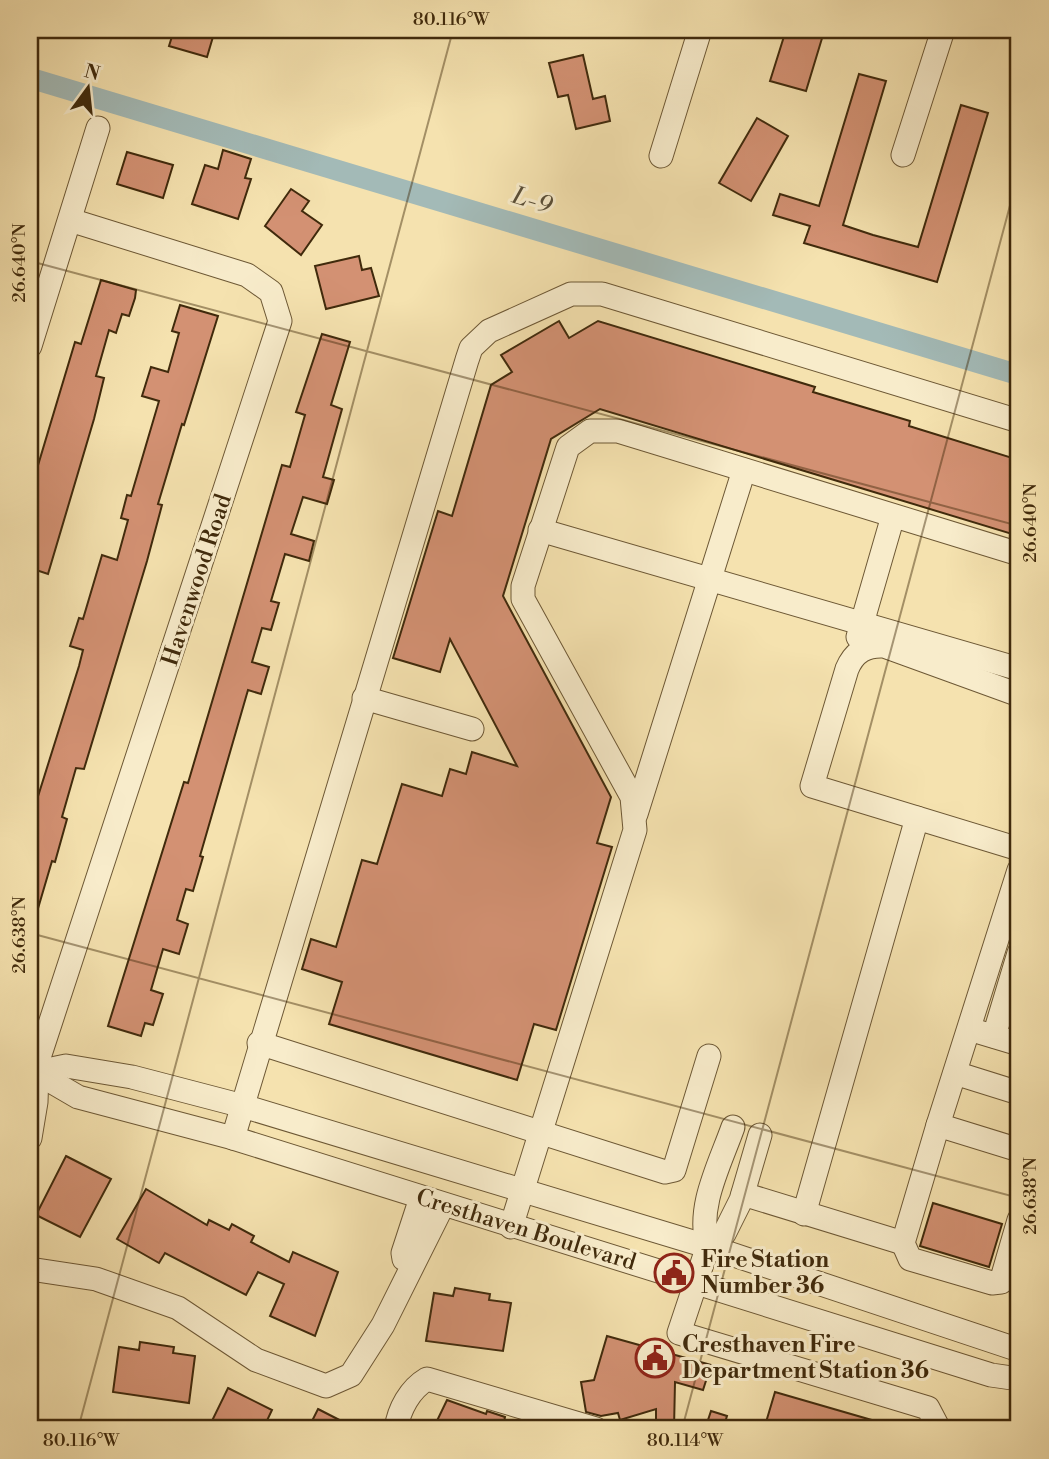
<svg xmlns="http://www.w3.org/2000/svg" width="1049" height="1459" font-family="'Libre Bodoni',serif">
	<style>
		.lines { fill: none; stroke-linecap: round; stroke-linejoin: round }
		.canal { stroke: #a3bab7; stroke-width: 21 }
		.building { fill: #d39173; stroke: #402a0c; stroke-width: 2 }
		.minor-casing { stroke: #6d5835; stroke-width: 25 }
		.minor { stroke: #f8eccb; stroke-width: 23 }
		.ticks { fill: none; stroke: #402a0c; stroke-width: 2; stroke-opacity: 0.45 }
		.labels { text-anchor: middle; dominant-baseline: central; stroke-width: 6; stroke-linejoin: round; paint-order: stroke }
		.street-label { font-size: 23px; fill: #402a0c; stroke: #f8eccb }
		.poi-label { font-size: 23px; font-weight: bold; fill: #402a0c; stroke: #f8eccb; text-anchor: start }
		.water-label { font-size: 24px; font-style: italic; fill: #594e37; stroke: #f8eccb }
		.neatline { fill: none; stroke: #402a0c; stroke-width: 2.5 }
		.ticks-label { font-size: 18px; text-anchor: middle; fill: #402a0c }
	</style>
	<rect width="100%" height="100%" fill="#f5e2af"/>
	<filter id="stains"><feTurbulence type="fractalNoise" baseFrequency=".00286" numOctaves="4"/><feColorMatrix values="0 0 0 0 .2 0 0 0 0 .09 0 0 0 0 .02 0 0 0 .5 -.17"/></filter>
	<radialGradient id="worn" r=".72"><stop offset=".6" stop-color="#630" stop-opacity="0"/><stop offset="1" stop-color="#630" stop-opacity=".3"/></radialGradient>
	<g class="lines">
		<path class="canal" d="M30 78 1019 375"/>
	</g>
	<g class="building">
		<path d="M174 30H215L207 57 169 46Z"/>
		<path d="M786 30H806L823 35 806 91 770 81Z"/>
		<path d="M583 55 593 99 605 96 610 121 576 129 568 95 558 97 549 63Z"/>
		<path d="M859 74 886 81 843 225 873 235 918 247 961 105 988 113 937 282 804 243 810 226 773 215 780 194 819 206Z"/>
		<path d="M757 118 788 136 751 201 719 183Z"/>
		<path d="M223 150 251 159 245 178 251 179 238 219 192 204 205 165 218 169Z"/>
		<path d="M127 152 173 165 163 198 117 184Z"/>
		<path d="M291 189 309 201 302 211 322 225 301 255 265 226Z"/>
		<path d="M359 256 362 270 371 268 379 296 326 309 315 266Z"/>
		<path d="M101 280 136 290 135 298 129 316 122 314 116 333 109 330 96 376 104 378 94 419 48 574 30 568V492L75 342 81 344Z"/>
		<path d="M180 305 218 316 184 425 182 424 158 504 162 505 147 561 84 769 76 768 62 817 67 819 55 862 52 861 34 922H30V808L34 809 79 666 83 650 70 646 79 618 83 619 102 555 117 560 128 520 121 518 127 495 131 496 159 401 142 396 151 367 168 372 179 333 172 331Z"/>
		<path d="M559 321 569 338 598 321 815 387 813 392 910 421 909 426 1019 460V536L600 409 551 439 503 596 611 797 597 843 612 847 556 1030 534 1024 517 1080 329 1024 342 982 302 969 311 939 336 947 362 860 377 864 402 784 442 796 450 769 466 774 472 752 517 766 450 639 440 672 393 658 438 511 452 516 491 385 512 372 501 355Z"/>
		<path d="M322 334 350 342 331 405 342 409 323 477 334 480 327 504 303 497 291 534 314 541 309 561 285 554 271 601 279 603 271 630 262 628 252 662 269 667 261 694 248 690 200 856 203 857 193 891 186 889 177 920 188 924 179 954 163 949 151 990 163 994 153 1025 145 1023 141 1036 108 1026 184 782 188 783 282 465 290 467 305 415 296 412Z"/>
		<path d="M66 1156 111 1179 80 1237 36 1215Z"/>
		<path d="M146 1189 207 1225 209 1220 229 1230 232 1224 254 1236 251 1242 289 1262 293 1252 338 1272 315 1336 270 1316 284 1284 258 1272 246 1295 165 1253 159 1263 117 1239Z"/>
		<path d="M933 1203 1002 1224 989 1267 920 1246Z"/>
		<path d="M455 1288 490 1294 489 1300 511 1303 503 1351 426 1341 434 1293 453 1296Z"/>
		<path d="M607 1336 711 1365 703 1390 675 1382 674 1429H656V1409L620 1420 618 1413 601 1416 586 1412 581 1382 594 1380Z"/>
		<path d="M140 1342 174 1347 173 1353 195 1356 189 1403 113 1392 119 1347 139 1350Z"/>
		<path d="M228 1388 272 1410 263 1429H208Z"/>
		<path d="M775 1392 889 1425 888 1429H764Z"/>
		<path d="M447 1400 486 1414 487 1411 505 1417 504 1422 518 1429H433Z"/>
		<path d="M318 1409 357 1429H308Z"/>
		<path d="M711 1411 727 1416 723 1429H705Z"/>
	</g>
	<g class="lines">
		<defs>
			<g id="minor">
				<path d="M903 155 943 30"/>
				<path d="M661 156 700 30"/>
				<path d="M30 346 98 128"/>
				<path d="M540 530 1019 669"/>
				<path d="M858 637 893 516"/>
				<path d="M1019 695 884 646C866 645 854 652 847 669L812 786 1019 849"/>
				<path d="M364 698 472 729"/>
				<path d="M636 814 744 470"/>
				<path d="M979 1032 1019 1044"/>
				<path d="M994 1036 1019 953"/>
				<path d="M259 1043 665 1172 674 1170 709 1056"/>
				<path d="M30 1069 78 1097 233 1138 991 1375 1019 1379"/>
				<path d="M37 1072 66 1066 132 1077 243 1106 716 1249 1019 1350"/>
				<path d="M955 1073 1019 1093"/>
				<path d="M30 1085 280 321 271 292 247 275 70 220"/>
				<path d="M938 1125 1019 870"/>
				<path d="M760 1135 741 1200 724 1234 708 1246 679 1333 928 1408 939 1429"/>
				<path d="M30 1138 36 1102 37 1072"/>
				<path d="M233 1138 467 360 471 348 489 331 571 294H602L1019 421"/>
				<path d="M1019 1150 938 1125 903 1243 910 1259 992 1283 1001 1282 1019 1220"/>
				<path d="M743 1194 903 1243"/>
				<path d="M804 1214 917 818"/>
				<path d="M511 1227 635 830 632 797 523 599V586L568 447 590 431H618L1019 554"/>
				<path d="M708 1246C696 1208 720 1164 733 1127"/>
				<path d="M404 1259 403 1253 421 1198"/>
				<path d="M30 1269 96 1279 178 1308 256 1360 326 1386 351 1375 383 1325 443 1205"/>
				<path d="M396 1429C399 1409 410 1389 427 1379L596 1429"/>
			</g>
		</defs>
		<use href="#minor" class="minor-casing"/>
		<use href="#minor" class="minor"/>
	</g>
	<path class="ticks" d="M30 261 1019 526M30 933 1019 1198M78 1429 453 30M682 1429 1019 172"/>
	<defs>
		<symbol id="civic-ring" viewBox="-11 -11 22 22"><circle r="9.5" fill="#f8eccb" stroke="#8f2418" stroke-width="1.5"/><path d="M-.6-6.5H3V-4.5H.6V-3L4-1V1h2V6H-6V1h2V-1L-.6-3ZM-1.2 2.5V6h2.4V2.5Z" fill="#8f2418"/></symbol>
	</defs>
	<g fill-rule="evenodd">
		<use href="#civic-ring" x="652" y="1251" width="44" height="44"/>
		<use href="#civic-ring" x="633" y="1336" width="44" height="44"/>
	</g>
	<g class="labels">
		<g class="street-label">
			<text transform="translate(197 580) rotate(-72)">Havenwood Road</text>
			<text transform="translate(526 1230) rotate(17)">Cresthaven Boulevard</text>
		</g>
		<g class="poi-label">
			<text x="701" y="1260">Fire Station<tspan x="701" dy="26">Number 36</tspan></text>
			<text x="682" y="1345">Cresthaven Fire<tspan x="682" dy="26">Department Station 36</tspan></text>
		</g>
		<g class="water-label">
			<text transform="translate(532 201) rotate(17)">L-9</text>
		</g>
	</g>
	<rect width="1049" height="1459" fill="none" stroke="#f5e2af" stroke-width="77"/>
	<g transform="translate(88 88) rotate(15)" stroke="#f8eccb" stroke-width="5" paint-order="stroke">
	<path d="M0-5L12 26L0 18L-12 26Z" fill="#402a0c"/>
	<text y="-10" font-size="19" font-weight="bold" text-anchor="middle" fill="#402a0c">N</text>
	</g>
	<rect x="38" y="38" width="972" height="1382" class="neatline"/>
	<g class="ticks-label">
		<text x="451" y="25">80.116°W</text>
		<text transform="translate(19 263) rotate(-90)" y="6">26.640°N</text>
		<text transform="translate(1030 523) rotate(-90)" y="6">26.640°N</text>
		<text transform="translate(19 935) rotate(-90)" y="6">26.638°N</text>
		<text transform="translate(1030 1196) rotate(-90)" y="6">26.638°N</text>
		<text x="81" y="1446">80.116°W</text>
		<text x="685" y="1446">80.114°W</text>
	</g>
	<rect width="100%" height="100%" filter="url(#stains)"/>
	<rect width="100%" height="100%" fill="url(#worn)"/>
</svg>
